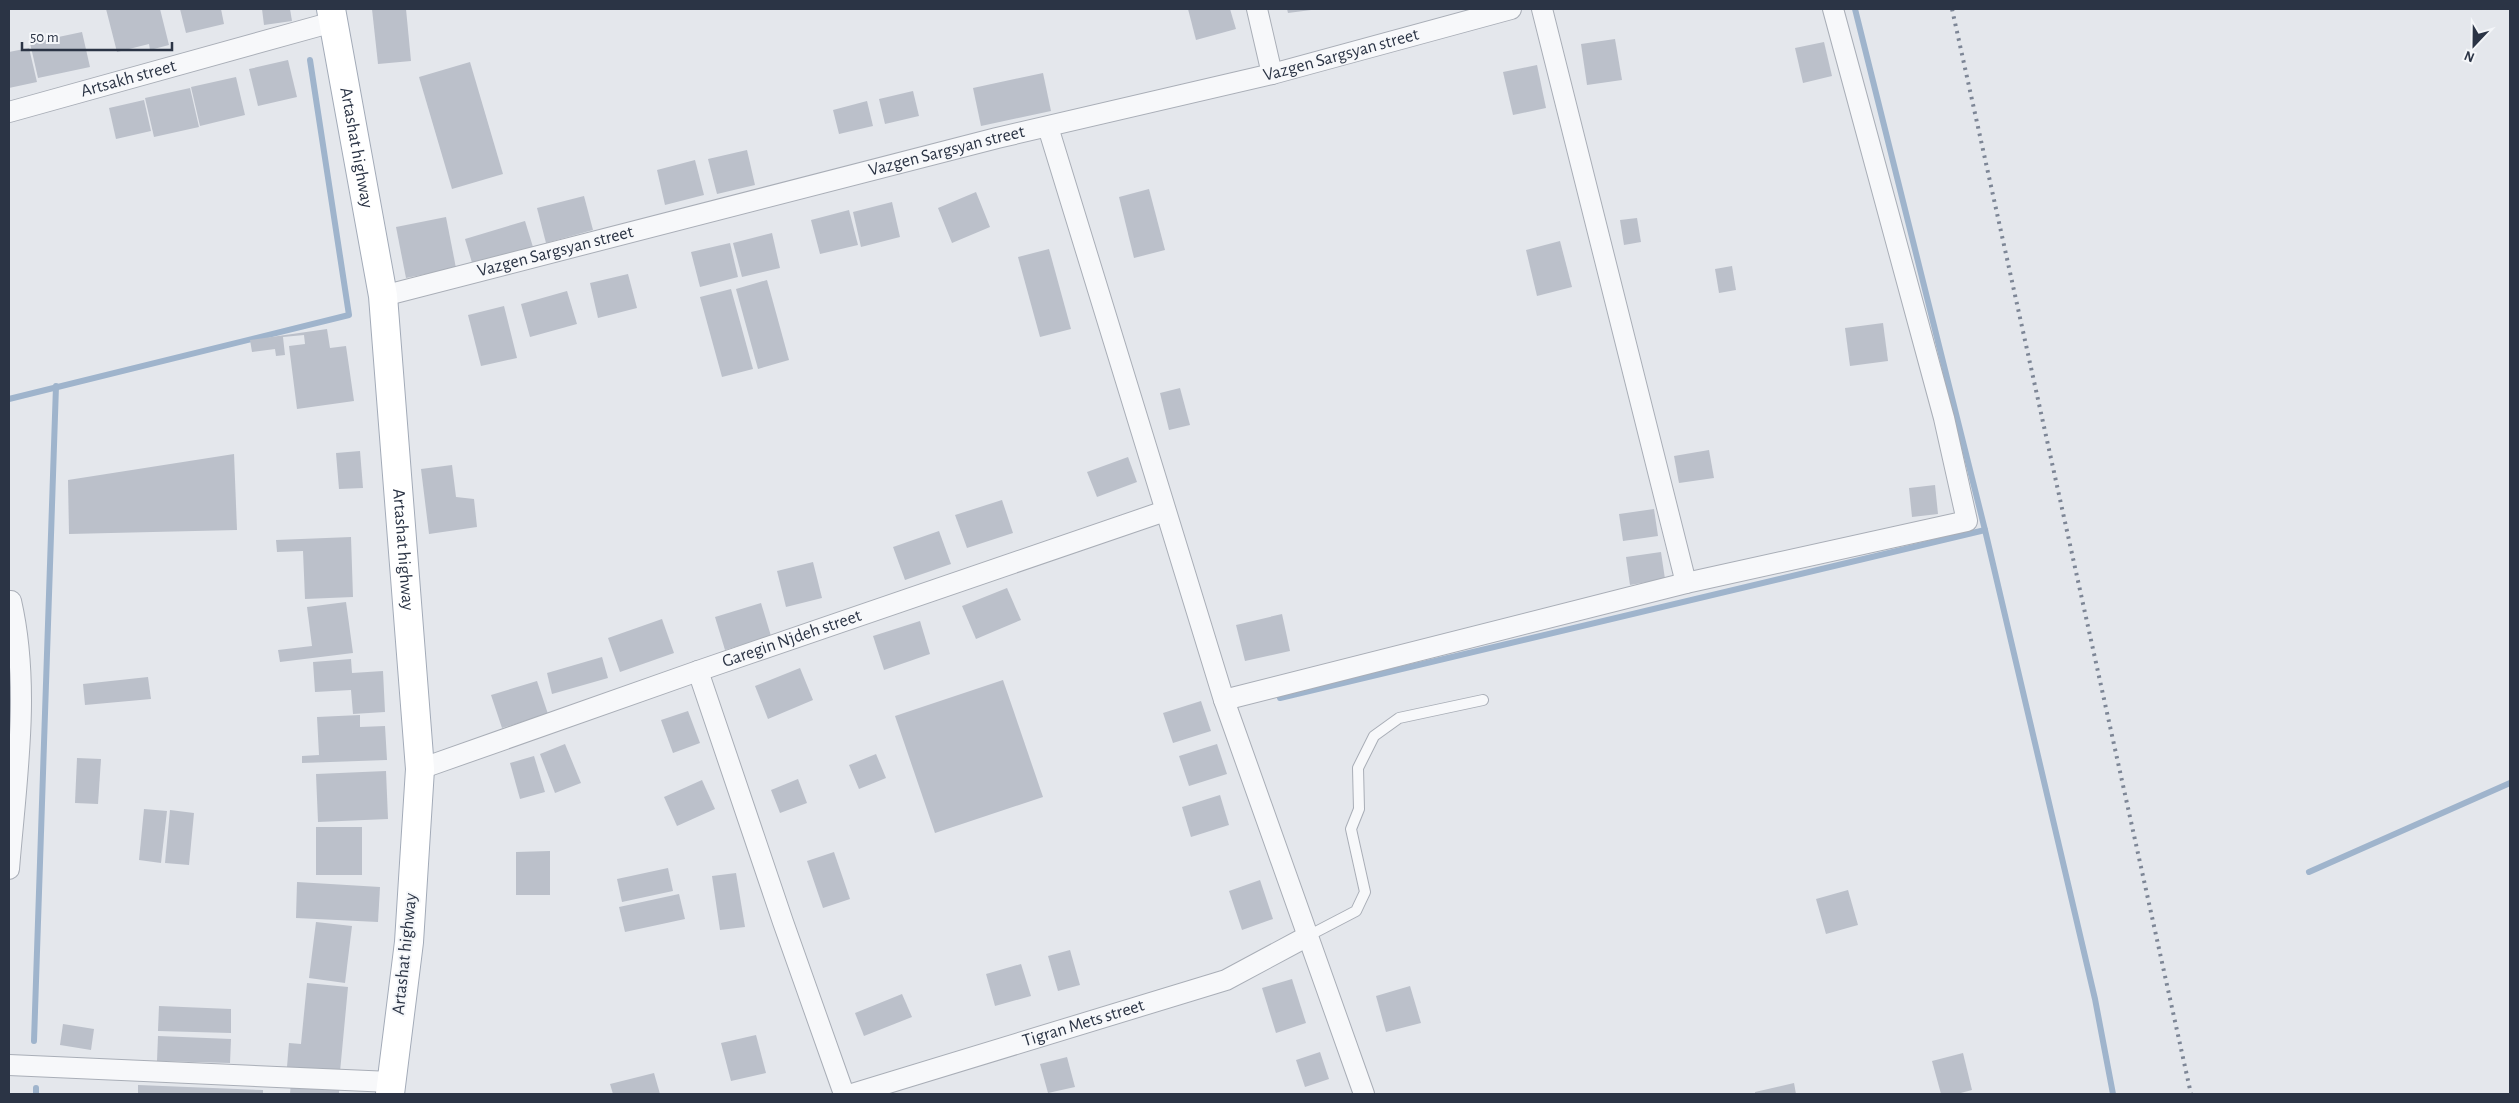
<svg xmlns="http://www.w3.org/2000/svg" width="2519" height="1103" font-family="'Alegreya Sans',sans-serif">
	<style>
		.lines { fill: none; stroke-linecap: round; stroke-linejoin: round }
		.stream { stroke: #9fb4cc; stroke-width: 6 }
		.building { fill: #bbc0ca }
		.lane-casing { stroke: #a9aeb7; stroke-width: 12 }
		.street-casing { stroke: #a9aeb7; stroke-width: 22 }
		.primary-casing { stroke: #a3abb8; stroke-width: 30 }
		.lane { stroke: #f7f8fa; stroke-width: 10 }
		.street { stroke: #f7f8fa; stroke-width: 20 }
		.primary { stroke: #fff; stroke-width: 28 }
		.rail { stroke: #7d8696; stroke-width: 4; stroke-dasharray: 2.5 5; stroke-linecap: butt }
		.labels { text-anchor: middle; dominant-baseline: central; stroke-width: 4; stroke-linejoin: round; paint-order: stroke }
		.street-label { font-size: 18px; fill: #2b3445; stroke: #f4f6f9 }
	</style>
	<rect width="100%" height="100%" fill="#e4e7ec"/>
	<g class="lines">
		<g class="stream">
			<path d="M1855 9 1985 530 2095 999 2113 1094"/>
			<path d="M9 399 349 315 310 60"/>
			<path d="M1280 698 1985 530"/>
			<path d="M2309 872 2510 783"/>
			<path d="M34 1041 56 386"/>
			<path d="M36 1094V1088"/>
		</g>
	</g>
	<g class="building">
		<path d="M106 9H160L169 45 150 50 149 44 117 52Z"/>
		<path d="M180 9H221L224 24 186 33Z"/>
		<path d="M262 9H290L292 21 264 25Z"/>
		<path d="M372 9H406L411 61 378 64Z"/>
		<path d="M1188 9H1230L1236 29 1196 40Z"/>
		<path d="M1287 9H1310L1311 10 1288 13Z"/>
		<path d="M82 32 90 67 38 78 30 43Z"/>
		<path d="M1615 39 1622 80 1587 85 1581 44Z"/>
		<path d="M1824 42 1832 76 1803 83 1795 48Z"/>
		<path d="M29 48 37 82 9 88V52Z"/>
		<path d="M288 60 297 97 258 106 249 69Z"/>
		<path d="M470 62 503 174 452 189 419 77Z"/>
		<path d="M1537 65 1546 108 1513 115 1503 72Z"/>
		<path d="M1043 73 1051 111 981 126 973 88Z"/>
		<path d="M236 77 245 115 200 126 191 87Z"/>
		<path d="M190 88 199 127 154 137 145 98Z"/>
		<path d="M913 91 919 116 885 124 879 99Z"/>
		<path d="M144 100 151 131 116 139 109 108Z"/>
		<path d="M867 101 873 126 839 134 833 110Z"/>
		<path d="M747 150 755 185 717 194 708 159Z"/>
		<path d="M695 160 704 195 665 205 657 170Z"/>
		<path d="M1149 189 1165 250 1134 258 1119 197Z"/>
		<path d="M976 192 990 227 952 243 938 208Z"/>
		<path d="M584 196 593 230 546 243 537 208Z"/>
		<path d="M892 202 900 237 861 247 853 212Z"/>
		<path d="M849 210 858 245 820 254 811 220Z"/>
		<path d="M446 217 456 268 406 278 396 227Z"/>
		<path d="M1637 218 1641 242 1624 245 1620 220Z"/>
		<path d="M525 221 533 247 473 266 465 239Z"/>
		<path d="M772 233 780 268 742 277 733 243Z"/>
		<path d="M1560 241 1572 287 1537 296 1526 250Z"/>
		<path d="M730 243 738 277 700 287 691 252Z"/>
		<path d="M1049 249 1071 329 1040 337 1018 257Z"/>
		<path d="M1732 266 1736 290 1719 293 1715 269Z"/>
		<path d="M628 274 637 308 598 318 590 283Z"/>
		<path d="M767 280 789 360 758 369 736 289Z"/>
		<path d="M731 289 753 369 722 377 700 297Z"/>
		<path d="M567 291 577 324 530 337 521 304Z"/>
		<path d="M504 306 517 358 481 366 468 315Z"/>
		<path d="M1883 323 1888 361 1850 366 1845 328Z"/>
		<path d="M327 329 330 348 346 346 354 401 297 409 289 346 305 344 304 335 283 337 285 355 276 356 275 349 252 352 250 340Z"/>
		<path d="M1180 388 1190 425 1169 430 1160 393Z"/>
		<path d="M1709 450 1714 478 1679 483 1674 456Z"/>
		<path d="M360 451 363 488 339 489 336 453Z"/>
		<path d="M234 454 237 530 69 534 68 480Z"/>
		<path d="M1128 457 1137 482 1097 497 1087 472Z"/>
		<path d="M452 465 456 497 474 499 477 527 429 534 421 469Z"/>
		<path d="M1935 485 1938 514 1912 517 1909 488Z"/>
		<path d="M1002 500 1013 533 967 548 955 515Z"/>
		<path d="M1654 509 1658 536 1623 541 1619 514Z"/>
		<path d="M939 531 951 564 905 580 893 547Z"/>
		<path d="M351 537 353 597 305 599 303 551 277 552 276 540Z"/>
		<path d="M1661 552 1665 579 1630 585 1626 557Z"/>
		<path d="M813 562 822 598 786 607 777 571Z"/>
		<path d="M1007 588 1021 620 976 639 962 606Z"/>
		<path d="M346 602 353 653 280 662 278 650 312 646 307 607Z"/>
		<path d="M761 603 771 636 725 650 715 617Z"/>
		<path d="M1282 614 1290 651 1245 661 1236 625Z"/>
		<path d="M662 619 674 653 620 672 608 638Z"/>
		<path d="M920 621 930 654 884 670 873 636Z"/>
		<path d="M602 657 608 678 552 694 547 673Z"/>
		<path d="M351 659 352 673 383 671 385 712 353 714 351 690 315 692 313 662Z"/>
		<path d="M800 668 813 700 768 719 755 686Z"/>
		<path d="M148 677 151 699 85 705 83 684Z"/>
		<path d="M1003 680 1043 797 935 833 895 716Z"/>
		<path d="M537 681 548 714 502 728 491 695Z"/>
		<path d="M1201 701 1211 731 1173 743 1163 713Z"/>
		<path d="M688 711 700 743 673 753 661 720Z"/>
		<path d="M360 715V727L385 726 387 760 302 763V756L319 755 317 717Z"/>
		<path d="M565 744 581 783 555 793 540 754Z"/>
		<path d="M1217 744 1227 774 1189 786 1179 756Z"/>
		<path d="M876 754 886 778 859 789 849 765Z"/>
		<path d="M534 756 545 792 520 799 510 763Z"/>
		<path d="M77 758 101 759 98 804 75 803Z"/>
		<path d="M386 771 388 819 318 822 316 774Z"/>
		<path d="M798 779 807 803 780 813 771 790Z"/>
		<path d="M702 780 715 809 677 826 664 797Z"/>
		<path d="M1220 795 1229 825 1191 837 1182 807Z"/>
		<path d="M144 809 167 811 161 863 139 860Z"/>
		<path d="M170 810 194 813 189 865 165 863Z"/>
		<rect x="316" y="827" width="46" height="48"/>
		<path d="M550 851V895H516V852Z"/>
		<path d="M834 852 850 899 823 908 807 861Z"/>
		<path d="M668 868 673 891 622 902 617 879Z"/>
		<path d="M736 873 745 927 720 930 712 876Z"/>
		<path d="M1260 880 1273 919 1242 930 1229 891Z"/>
		<path d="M297 882 380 887 378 922 296 918Z"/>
		<path d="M1848 890 1858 925 1826 934 1816 899Z"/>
		<path d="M679 894 685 919 625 932 619 907Z"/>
		<path d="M316 922 352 926 345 983 309 978Z"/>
		<path d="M1070 950 1080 985 1058 991 1048 956Z"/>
		<path d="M1021 964 1031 996 995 1006 986 974Z"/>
		<path d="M1292 979 1306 1023 1276 1033 1262 988Z"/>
		<path d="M307 983 348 987 340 1072 287 1067 289 1043 301 1044Z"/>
		<path d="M1410 986 1421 1023 1386 1032 1376 996Z"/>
		<path d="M902 994 912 1017 864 1036 855 1013Z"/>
		<path d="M159 1006 231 1009V1033L158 1031Z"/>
		<path d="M63 1024 94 1029 91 1050 60 1045Z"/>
		<path d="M756 1035 766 1073 731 1081 721 1043Z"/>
		<path d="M158 1036 231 1039 230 1063 157 1061Z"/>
		<path d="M1320 1052 1329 1079 1305 1087 1296 1060Z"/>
		<path d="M1963 1053 1972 1090 1957 1094H1941L1932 1061Z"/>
		<path d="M1067 1057 1075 1087 1048 1093 1040 1064Z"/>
		<path d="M654 1073 660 1094H613L610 1084Z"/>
		<path d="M291 1080 339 1083V1094H290Z"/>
		<path d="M1794 1083 1796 1094H1755V1092Z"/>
		<path d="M138 1085 263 1090V1094H138Z"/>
	</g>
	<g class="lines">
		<defs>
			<path id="lane" d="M1308 936 1356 911 1365 892 1351 829 1359 809 1358 768 1374 736 1399 718 1483 700"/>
			<g id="street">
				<path d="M1257 9 1272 74"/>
				<path d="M1542 9 1686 583"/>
				<path id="s1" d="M9 112 333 22"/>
				<path d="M1048 127 1224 700 1364 1094"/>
				<path id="s2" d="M383 296 997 138 1272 74 1511 9"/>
				<path d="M9 601H11C31 688 16 781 9 869"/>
				<path d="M698 671 783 922 844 1094"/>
				<path d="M1224 700 1686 583 1967 521 1944 418 1833 9"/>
				<path id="s3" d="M420 769 698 671 1165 511"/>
				<path d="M9 1065 391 1082"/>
				<path id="s4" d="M852 1094 1226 980 1308 936"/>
			</g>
			<g id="primary">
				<path id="s5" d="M331 9 383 296 420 769 409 942 390 1094"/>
			</g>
		</defs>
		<use href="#lane" class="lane-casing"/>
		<use href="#street" class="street-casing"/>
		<use href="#primary" class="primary-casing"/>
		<use href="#lane" class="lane"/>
		<use href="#street" class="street"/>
		<use href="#primary" class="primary"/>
		<path class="rail" d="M1952 9 2191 1094"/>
	</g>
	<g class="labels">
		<g class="street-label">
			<text stroke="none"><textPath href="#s2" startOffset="988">Vazgen Sargsyan street</textPath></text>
			<text stroke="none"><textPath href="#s1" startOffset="124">Artsakh street</textPath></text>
			<text stroke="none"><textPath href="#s5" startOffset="141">Artashat highway</textPath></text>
			<text stroke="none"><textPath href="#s2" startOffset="582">Vazgen Sargsyan street</textPath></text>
			<text stroke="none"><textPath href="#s2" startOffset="178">Vazgen Sargsyan street</textPath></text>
			<text stroke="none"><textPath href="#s5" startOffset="546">Artashat highway</textPath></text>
			<text stroke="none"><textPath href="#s3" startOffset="394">Garegin Njdeh street</textPath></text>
			<text transform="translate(405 954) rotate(-84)">Artashat highway</text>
			<text stroke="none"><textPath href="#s4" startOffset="242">Tigran Mets street</textPath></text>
		</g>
	</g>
	<rect width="2519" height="1103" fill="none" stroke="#2b3445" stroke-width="20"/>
	<g transform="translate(2474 45) rotate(202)" stroke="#f4f6f9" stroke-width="4" paint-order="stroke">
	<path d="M0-4L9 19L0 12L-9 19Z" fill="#2b3445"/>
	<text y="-8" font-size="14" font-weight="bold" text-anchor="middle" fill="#2b3445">N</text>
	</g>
	<path d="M22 42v8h150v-8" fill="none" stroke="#2b3445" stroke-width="2.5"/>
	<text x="30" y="42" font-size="15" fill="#2b3445" stroke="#f4f6f9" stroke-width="4" paint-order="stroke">50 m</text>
</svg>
